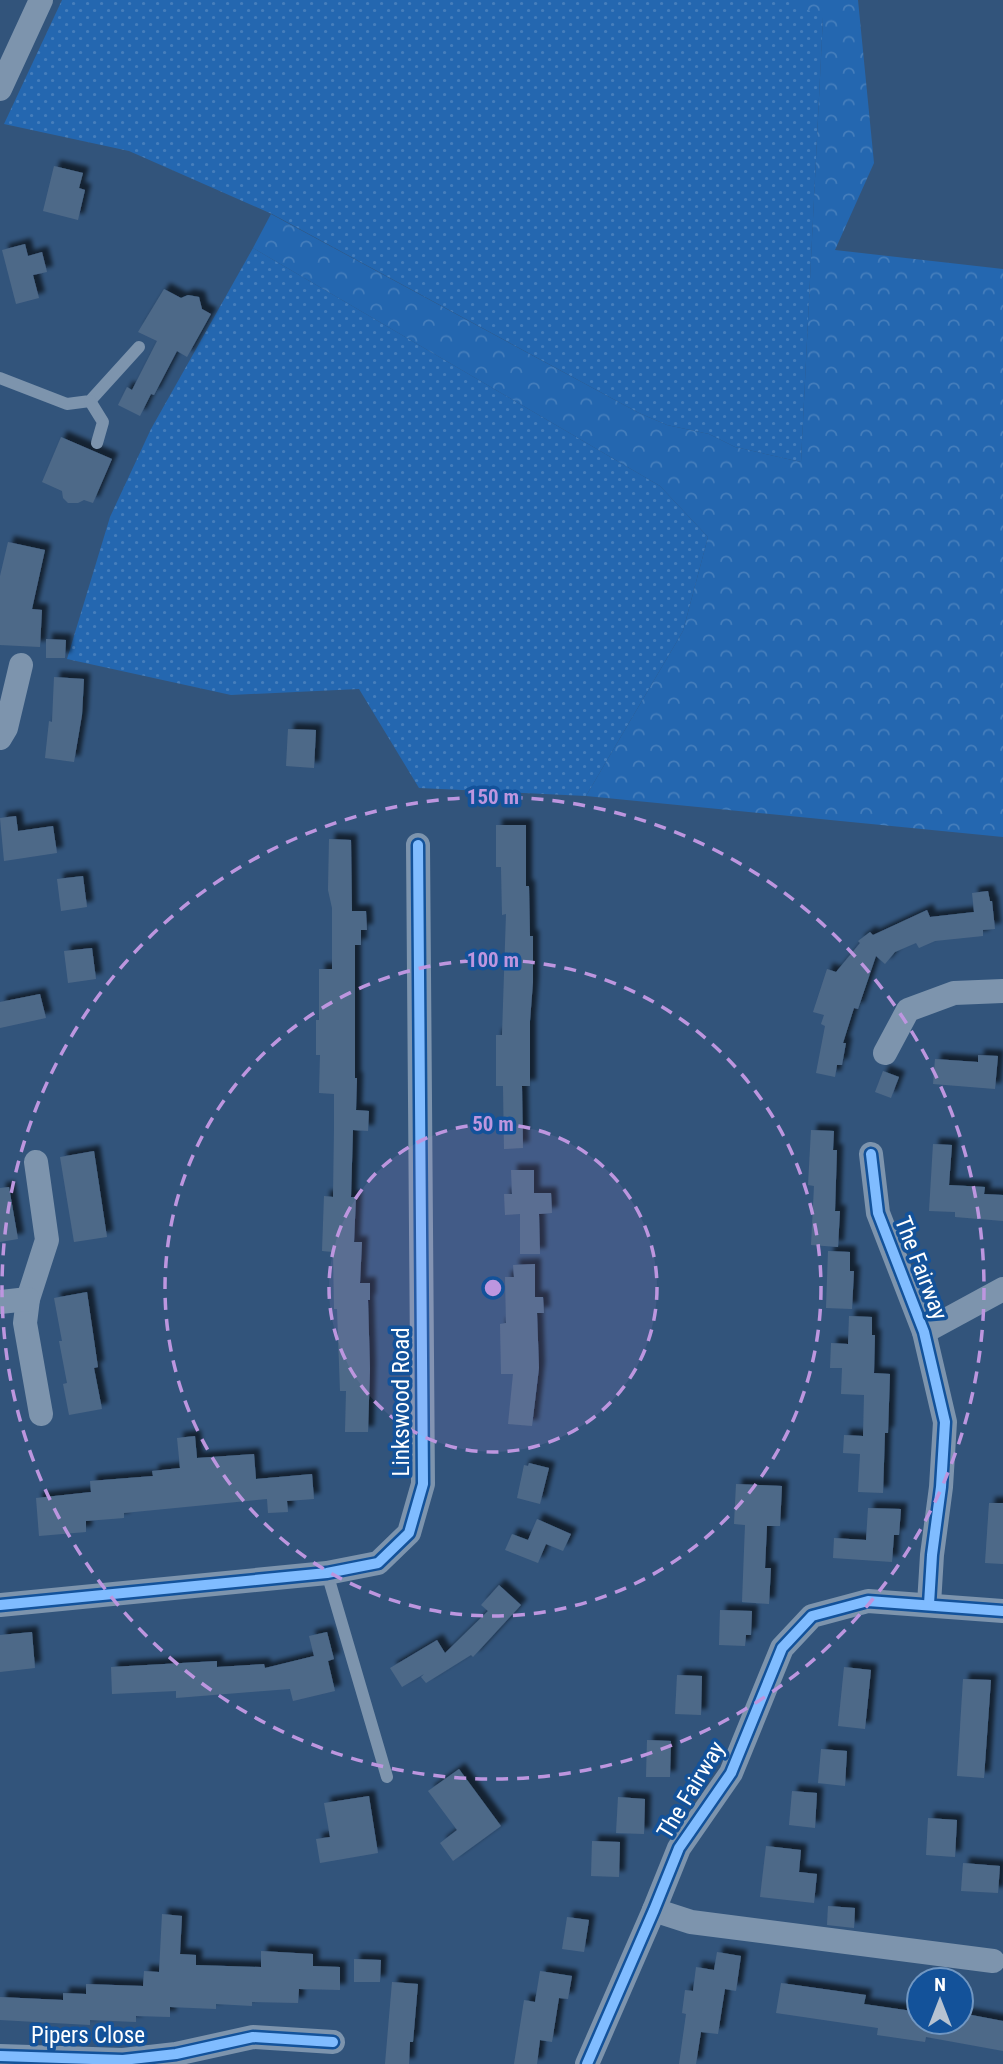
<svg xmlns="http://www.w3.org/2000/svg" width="1003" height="2064" font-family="'Roboto Condensed',sans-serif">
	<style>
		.grass { fill: url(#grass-dots) }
		.forest { fill: url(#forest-crowns) }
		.building { fill: #4e6988; filter: url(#shadow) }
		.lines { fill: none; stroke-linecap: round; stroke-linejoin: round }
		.service { stroke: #7d94ad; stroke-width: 12 }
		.minor { stroke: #7d94ad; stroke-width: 24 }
		.cycleway-casing { stroke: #13529a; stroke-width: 15 }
		.cycleway { stroke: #80bcff; stroke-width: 10 }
		.ring { fill: none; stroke: #bd96df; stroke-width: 3.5; stroke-dasharray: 12 9 }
		.labels { text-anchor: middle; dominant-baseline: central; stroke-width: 7; stroke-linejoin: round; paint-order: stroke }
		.street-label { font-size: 23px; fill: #fff; stroke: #13529a }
		.centre { fill: #bd96df; stroke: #13529a; stroke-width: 3.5 }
		.ring-label { font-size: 21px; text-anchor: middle; font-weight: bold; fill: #bd96df; stroke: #13529a; stroke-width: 7; stroke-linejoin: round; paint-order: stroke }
	</style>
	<defs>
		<pattern id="grass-dots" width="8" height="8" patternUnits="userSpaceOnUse" patternTransform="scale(1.75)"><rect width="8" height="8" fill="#2467b0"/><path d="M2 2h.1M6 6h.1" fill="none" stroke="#457ebc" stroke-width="1.8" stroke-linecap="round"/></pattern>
		<pattern id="forest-crowns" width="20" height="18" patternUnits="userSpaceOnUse" patternTransform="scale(1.75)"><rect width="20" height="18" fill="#2467b0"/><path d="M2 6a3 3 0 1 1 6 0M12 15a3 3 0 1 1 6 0" fill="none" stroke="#457ebc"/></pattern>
		<filter id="shadow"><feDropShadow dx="6" dy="-6" stdDeviation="2" flood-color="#0009"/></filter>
	</defs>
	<rect width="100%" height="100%" fill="#32547b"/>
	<g class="grass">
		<path d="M62 0H827L823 17 801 462 735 447 709 434 667 425 639 413 272 214 129 151 4 124Z"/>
		<path d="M253 248 660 486 708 537 683 631 586 796 419 788 359 689 231 695 67 659 110 517 151 429Z"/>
	</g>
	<path class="forest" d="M786 0H858L874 163 835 250 1003 269V837L586 796 683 631 708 537 660 486 253 248 271 214 639 413 667 425 709 434 735 447 801 462 823 17Z"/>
	<g class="building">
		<path d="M54 166 83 173 79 188 85 190 78 220 43 211Z"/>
		<path d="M25 244 28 256 42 252 47 272 33 275 39 298 16 304 2 250Z"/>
		<path d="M164 289 181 298 188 295 199 297 202 309 211 314 187 357 177 351 154 395 151 394 140 416 118 405 127 387 132 390 157 341 138 332Z"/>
		<path d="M61 437 112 459 93 503 84 500 78 503H68L63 498 62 491 42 482Z"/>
		<path d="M8 542 45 550 32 609 42 610 40 647 0 645V576Z"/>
		<path d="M46 639 66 640 65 658H46Z"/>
		<path d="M54 677 84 679 82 715 74 762 45 758 49 721 52 722Z"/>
		<path d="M288 729 316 730 314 768 286 766Z"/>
		<path d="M16 816 18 831 53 826 57 853 4 861 0 818Z"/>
		<path d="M496 825H526V886H529L530 936H533V982L530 1021V1086H522L523 1148 504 1149 503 1086H496V1035H502L506 914 502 915 501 867H496Z"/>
		<path d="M329 839 351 840 352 911H366L367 930H361V945H355V1078H357L356 1110 369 1111 368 1131 353 1130 351 1197H356L354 1242H362L360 1283H370V1300H368L370 1369 368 1432H345L346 1391H340L337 1309H334L333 1252 322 1251 324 1196 333 1197 334 1129V1094L319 1093 320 1055H316V1020H319V969H332V908L328 890Z"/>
		<path d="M83 876 87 907 61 911 57 879Z"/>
		<path d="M988 891 990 901H992L995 929 983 930V936L935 941 919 948 916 943 895 952 885 964 876 956 858 1009 854 1008 843 1043H846L842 1065H837L835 1077 816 1073 825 1026 821 1024 824 1015 813 1012 827 969 836 972 860 943 858 941 870 932 873 935 927 910 930 917 974 912 972 893Z"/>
		<path d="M92 948 96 979 68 983 64 951Z"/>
		<path d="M40 994 46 1018 0 1028V1002Z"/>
		<path d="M978 1055 998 1056 995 1089 933 1084 935 1059 978 1062Z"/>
		<path d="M883 1071 899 1077 891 1098 875 1092Z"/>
		<path d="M811 1130 834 1131 833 1150H837L835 1211H840L838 1247 811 1245 814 1186 808 1185Z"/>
		<path d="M933 1144 952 1145 949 1185 985 1187 984 1194 1003 1195V1221L955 1217V1212L929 1211Z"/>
		<path d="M94 1151 107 1237 74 1242 60 1157Z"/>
		<path d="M511 1170H534V1193H551L552 1213 539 1214 540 1254H520V1214L505 1215 504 1194H512Z"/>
		<path d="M9 1187 18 1239 0 1242V1188Z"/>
		<path d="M828 1251 850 1252V1271H854L852 1309 826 1308Z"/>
		<path d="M535 1264V1297H543L544 1313H537L539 1368 532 1426 508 1424 513 1374H501L500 1324 506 1323 505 1277H514L513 1265Z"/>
		<path d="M87 1292 98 1367 94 1368 102 1409 69 1415 63 1384 67 1383 59 1341H62L54 1298Z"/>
		<path d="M849 1316 872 1317V1335H875L874 1373 890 1374 888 1433H885L883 1493 858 1492 860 1454 843 1453 844 1435 863 1436 864 1395 841 1394 842 1368H830L831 1343 848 1344Z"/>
		<path d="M195 1436 197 1458 254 1454 256 1479 312 1474 314 1499 287 1501 288 1512 268 1513 267 1499 124 1513V1518L86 1521V1532L39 1536 36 1498 91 1492 90 1481 153 1476 152 1471 180 1468 177 1438Z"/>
		<path d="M529 1463 549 1468 540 1504 517 1498 524 1465 528 1466Z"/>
		<path d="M736 1484 782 1486 780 1526H767L765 1568H771L769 1604 742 1602 745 1525 734 1524Z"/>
		<path d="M989 1503H1003V1564L985 1563Z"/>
		<path d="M868 1508 901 1509 899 1535H894L892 1562 833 1558 834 1538 866 1540Z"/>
		<path d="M537 1519 571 1534 563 1551 546 1544 538 1563 505 1550 512 1534 528 1540Z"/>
		<path d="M499 1585 521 1605 473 1657 471 1655 426 1683 421 1677 424 1674 402 1687 390 1668 437 1640 445 1653 488 1611 481 1605Z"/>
		<path d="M720 1610 752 1611 751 1635H746L745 1646 719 1645Z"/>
		<path d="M32 1632 35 1668 0 1672V1635Z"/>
		<path d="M327 1632 334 1659 328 1661 335 1691 293 1701 290 1689 176 1698V1691L112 1694 111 1667 217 1661V1667L264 1664 265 1668 314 1656 309 1636Z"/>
		<path d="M844 1667 871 1670 865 1729 838 1726Z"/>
		<path d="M677 1675 702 1676 701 1715 675 1714Z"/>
		<path d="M963 1679 991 1680 984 1778 957 1776Z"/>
		<path d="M647 1740 671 1741 670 1777H646Z"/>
		<path d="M821 1749 847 1751 845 1786 818 1783Z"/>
		<path d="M459 1769 501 1826 453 1861 440 1843 457 1830 428 1791Z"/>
		<path d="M792 1791 817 1793 815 1828 789 1825Z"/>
		<path d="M369 1796 378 1853 320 1863 316 1839 330 1837 324 1803Z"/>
		<path d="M618 1797 645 1799 644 1834 616 1833Z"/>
		<path d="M928 1818 957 1820 955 1857 926 1855Z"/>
		<path d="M592 1841 620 1842 619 1877 591 1876Z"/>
		<path d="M766 1846 801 1850 799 1872 817 1874 814 1903 760 1897Z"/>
		<path d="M963 1863 1000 1866 998 1893 961 1891Z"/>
		<path d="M828 1906 855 1908 854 1928 827 1925Z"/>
		<path d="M162 1914 182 1916 180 1954 196 1955V1965L261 1967V1951L313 1954V1966L340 1967V1990L299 1989 298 2003 252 2002V2006L216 2004V2009L170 2007V2017L136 2016V2022L90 2020V2025L0 2020V1997L63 2000V1993L86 1994V1984L143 1986 144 1971 159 1972Z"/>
		<path d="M567 1917 589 1920 584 1952 562 1949Z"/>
		<path d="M717 1952 741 1956 736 1991 725 1989 718 2034 701 2032 696 2064H679L686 2014 682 2013 685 1990 693 1991 696 1967 714 1970Z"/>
		<path d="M354 1959 381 1960 380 1982H354Z"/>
		<path d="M540 1971 572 1976 568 1999 559 1998 552 2042 540 2040 537 2064H514L524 2000 535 2002Z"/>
		<path d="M392 1982 418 1984 413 2042H410L409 2064H385Z"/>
		<path d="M781 1983 866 1995 864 2004 919 2012V2022H961V2013L1003 2021V2051L926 2037 925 2042 877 2035 878 2028 776 2013Z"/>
	</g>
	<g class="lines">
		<g class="service">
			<path d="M0 378 67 404 90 401 139 347"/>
			<path d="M90 401 103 422 97 443"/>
			<path d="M327 1573 387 1777"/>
		</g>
		<g class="minor">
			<path d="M0 89 41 0"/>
			<path d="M0 738 6 728 21 665"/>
			<path d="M885 1053 908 1010 954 993 1003 991"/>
			<path d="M871 1154 878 1213 924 1332 945 1422 941 1487 932 1555 929 1604"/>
			<path d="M36 1162 47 1240 28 1299 25 1323 41 1414"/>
			<path d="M0 1302 28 1299"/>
			<path d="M924 1332 1003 1289"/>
			<path d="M0 1605 327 1573 378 1563 409 1533 423 1484 418 845"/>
			<path d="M654 1910 691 1922 993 1961"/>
			<path d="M0 2056 123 2060 176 2054 253 2037 333 2042"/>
			<path d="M587 2064 654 1910 679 1848 731 1773 782 1648 812 1616 868 1601 1003 1611"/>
		</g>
		<defs>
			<g id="cycleway">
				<path d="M871 1154 878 1213 924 1332 945 1422 941 1487 932 1555 929 1604"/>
				<path d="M0 1605 327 1573 378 1563 409 1533 423 1484 418 845"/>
				<path d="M0 2056 123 2060 176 2054 253 2037 333 2042"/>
				<path d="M587 2064 654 1910 679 1848 731 1773 782 1648 812 1616 868 1601 1003 1611"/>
			</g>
		</defs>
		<use href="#cycleway" class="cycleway-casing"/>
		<use href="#cycleway" class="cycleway"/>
	</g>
	<circle cx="493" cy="1288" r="164" fill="#bd96df" fill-opacity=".12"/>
	<g class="ring">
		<circle cx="493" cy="1288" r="164"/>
		<circle cx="493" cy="1288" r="328"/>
		<circle cx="493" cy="1288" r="491"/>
	</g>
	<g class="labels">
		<g class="street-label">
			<text transform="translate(921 1268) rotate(69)">The Fairway</text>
			<text transform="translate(401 1402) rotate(-90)">Linkswood Road</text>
			<text transform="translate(691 1790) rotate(-59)">The Fairway</text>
			<text x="88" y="2035">Pipers Close</text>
		</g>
	</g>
	<circle cx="493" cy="1288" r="10" class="centre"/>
	<g class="ring-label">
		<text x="493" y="804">150 m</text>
		<text x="493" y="967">100 m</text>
		<text x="493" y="1131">50 m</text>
	</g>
	<g transform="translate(940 2001)"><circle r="33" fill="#13529a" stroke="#7197c2" stroke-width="2"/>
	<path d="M0-5L12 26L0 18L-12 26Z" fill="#b7c3d1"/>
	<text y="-10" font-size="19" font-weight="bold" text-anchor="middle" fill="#ffffff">N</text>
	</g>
</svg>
